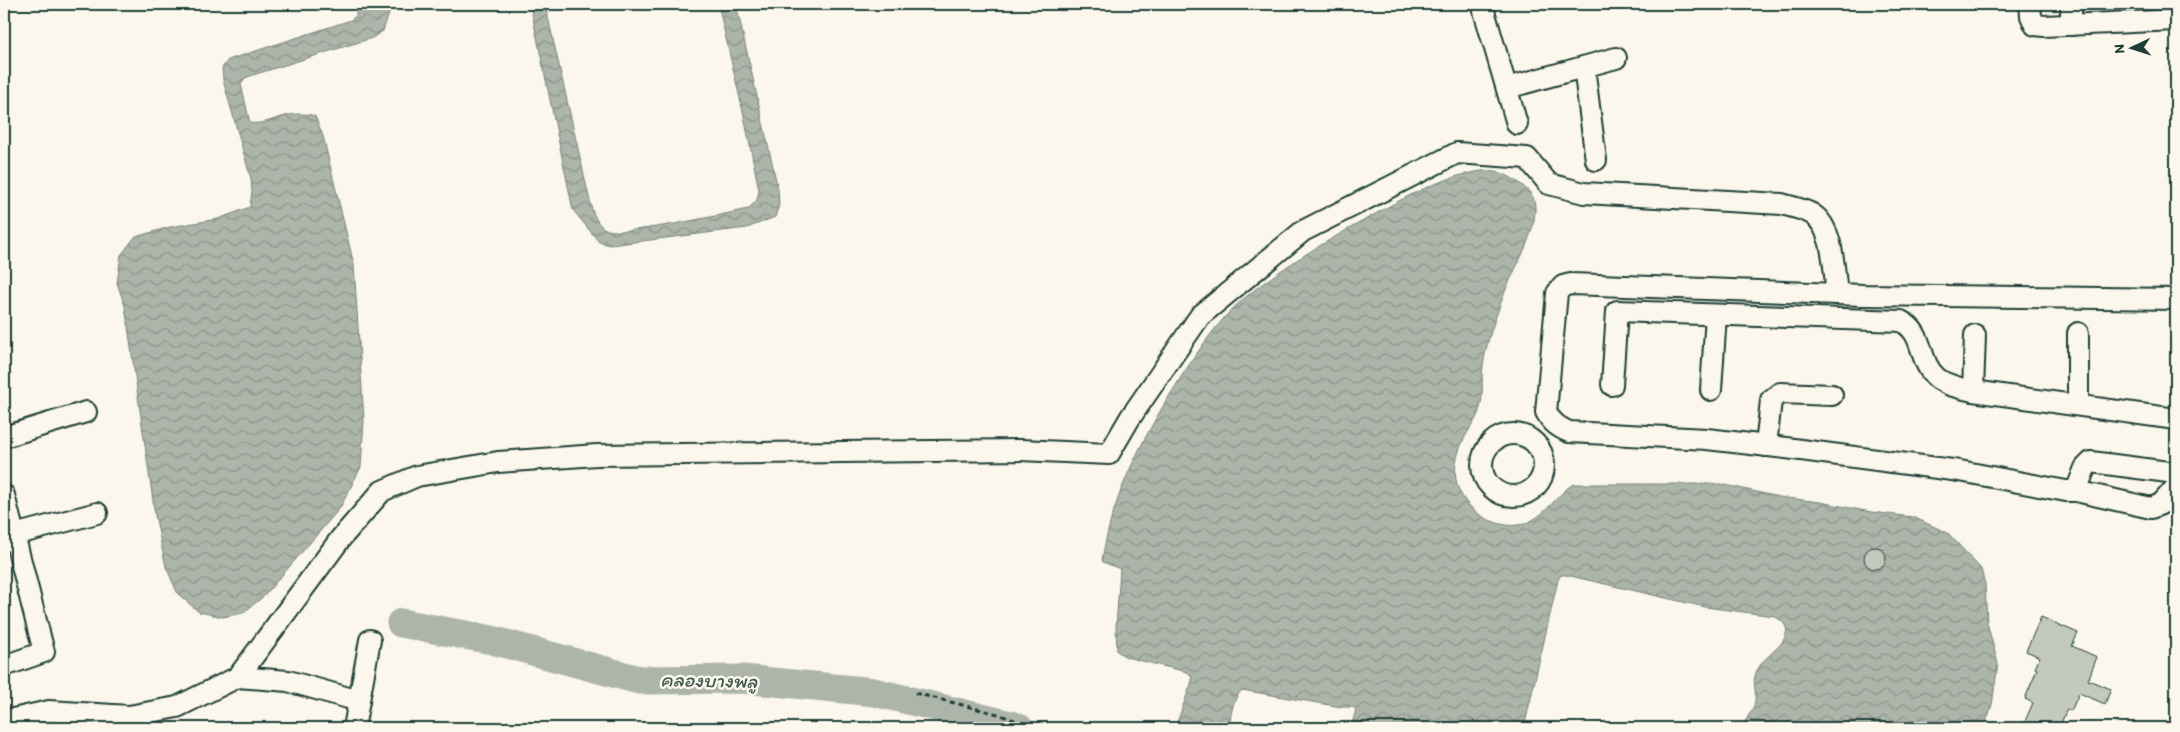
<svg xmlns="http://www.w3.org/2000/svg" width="2180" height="732" font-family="Itim,'Playpen Sans Thai',sans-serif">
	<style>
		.water { fill: url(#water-waves); stroke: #74847b }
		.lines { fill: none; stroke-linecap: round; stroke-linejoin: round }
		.river { stroke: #adb4aa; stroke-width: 29 }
		.building { fill: #c4c9be; stroke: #1f3d34 }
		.minor-casing { stroke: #1f3d34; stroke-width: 24 }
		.path { stroke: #1f3d34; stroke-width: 3; stroke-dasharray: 5 4; stroke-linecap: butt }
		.minor { stroke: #fbf7ec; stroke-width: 20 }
		.labels { text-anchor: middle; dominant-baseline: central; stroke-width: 5; stroke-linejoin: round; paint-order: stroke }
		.water-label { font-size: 20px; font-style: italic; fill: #425b52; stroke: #fbf7ec }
	</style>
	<defs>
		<pattern id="water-waves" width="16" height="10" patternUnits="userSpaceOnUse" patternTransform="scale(1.25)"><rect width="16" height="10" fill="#adb4aa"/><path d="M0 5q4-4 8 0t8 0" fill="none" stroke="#8c948b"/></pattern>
	</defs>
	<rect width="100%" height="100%" fill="#fbf7ec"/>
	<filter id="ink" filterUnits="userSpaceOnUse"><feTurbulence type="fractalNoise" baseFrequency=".02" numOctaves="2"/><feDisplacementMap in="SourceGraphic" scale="10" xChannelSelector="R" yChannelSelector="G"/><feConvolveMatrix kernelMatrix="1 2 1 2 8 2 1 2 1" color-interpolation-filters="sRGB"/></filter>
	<g filter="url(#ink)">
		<g class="water">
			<path d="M356 4H405L391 8 383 31 372 38 256 74 245 78 241 84 250 123C271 126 286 108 315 116L323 136 354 265 364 420 361 467 340 508 264 596 243 613 223 617 199 612 178 594 166 567 155 515 125 306 117 283 121 255 135 237 170 227 218 219 250 207 252 191 251 179 223 80 222 68 228 60 351 20 356 16Z"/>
			<path d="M530 4H545L592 210C596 219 599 227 608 230 626 236 724 214 748 209L757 200 759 190 744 116 718 4H736L778 189 779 205 775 217 747 228 610 245 599 242 573 210Z"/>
			<path d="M1481 171C1485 171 1491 170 1496 171 1507 174 1531 188 1534 200 1541 228 1512 271 1503 297 1495 319 1486 343 1483 366 1481 380 1484 394 1480 408 1477 420 1468 430 1463 441 1449 471 1454 496 1480 515 1492 523 1509 528 1523 524 1545 518 1556 495 1573 484H1721L1779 497 1820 502 1871 512 1913 517 1948 533 1981 569 1985 584 1987 622 1998 664 1992 705 1984 728H1741C1745 720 1754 710 1755 701 1757 687 1750 681 1759 667 1766 655 1783 647 1786 634 1789 626 1780 619 1774 616L1705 607 1566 575H1561L1558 580 1524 728H1351L1356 709 1352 707H1341L1242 690C1232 700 1231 715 1229 728H1175L1192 681 1191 675 1187 672 1126 657 1117 651 1116 627 1120 569 1103 562 1102 560C1113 491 1146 432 1183 374 1201 347 1218 321 1242 300 1279 269 1321 244 1363 221 1398 201 1439 177 1481 171Z"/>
		</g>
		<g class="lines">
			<path class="river" d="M401 623 492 640 639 680 743 679 874 692 1011 725 1019 728"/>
		</g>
		<g class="building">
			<circle cx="1875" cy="558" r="11"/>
			<path d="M2041 617 2078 633 2072 646 2097 657 2088 680 2111 689 2105 704 2079 693 2071 711 2067 709 2059 728H2022L2033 703 2025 699 2037 669 2035 668 2040 657 2026 651Z"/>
		</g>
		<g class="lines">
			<defs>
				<g id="minor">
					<path d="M1482 4 1517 124"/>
					<path d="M2030 4 2031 16 2035 25 2044 26 2176 20"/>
					<path d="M2071 4V25"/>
					<path d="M1584 67 1596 160"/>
					<path d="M1507 88 1616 58"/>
					<path d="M2176 299 1863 295 1571 284 1563 286 1557 293 1546 412C1552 423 1558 427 1569 432L1707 439 1786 448 1960 471 2066 491H2076L2085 468 2091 462 2176 473"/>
					<path d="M1612 385 1617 311 1901 321C1926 334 1917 361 1937 378 1947 386 1961 388 1973 391L2176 419"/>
					<path d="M1711 390 1716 315"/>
					<path d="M1973 391 1975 335"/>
					<path d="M2078 405V333"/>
					<circle cx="1513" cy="465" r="31"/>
					<path d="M4 437 86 412"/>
					<path d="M1766 446 1771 400 1780 393 1832 395"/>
					<path d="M2076 491 2151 508 2161 504 2176 487"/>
					<path d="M4 495 44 652 4 666"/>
					<path d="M14 535 97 513"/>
					<path d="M238 677 341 538 382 491 417 476 498 462 597 455 1020 450 1109 454 1130 418 1200 316 1303 231 1457 153 1527 158 1549 184 1584 193 1782 204C1792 207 1804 209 1812 214 1834 227 1834 272 1837 294"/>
					<path d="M4 721 49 711 129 716 177 707 238 677 288 681 359 701"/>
					<path d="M354 728 370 640"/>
				</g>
			</defs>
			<use href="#minor" class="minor-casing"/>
			<path class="path" d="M915 693 998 714 1035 728"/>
			<use href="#minor" class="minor"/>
		</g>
	</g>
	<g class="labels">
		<g class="water-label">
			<text transform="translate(709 680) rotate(1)">คลองบางพลู</text>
		</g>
	</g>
	<rect width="2180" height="732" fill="none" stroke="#fbf7ec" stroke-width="20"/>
	<rect x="10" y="10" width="2160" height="712" fill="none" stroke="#1f3d34" stroke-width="2" filter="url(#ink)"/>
	<g transform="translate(2132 48) rotate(266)" stroke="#fbf7ec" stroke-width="4" paint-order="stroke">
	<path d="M0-4L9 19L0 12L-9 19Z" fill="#1f3d34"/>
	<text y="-8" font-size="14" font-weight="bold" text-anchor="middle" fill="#1f3d34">N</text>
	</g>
</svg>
